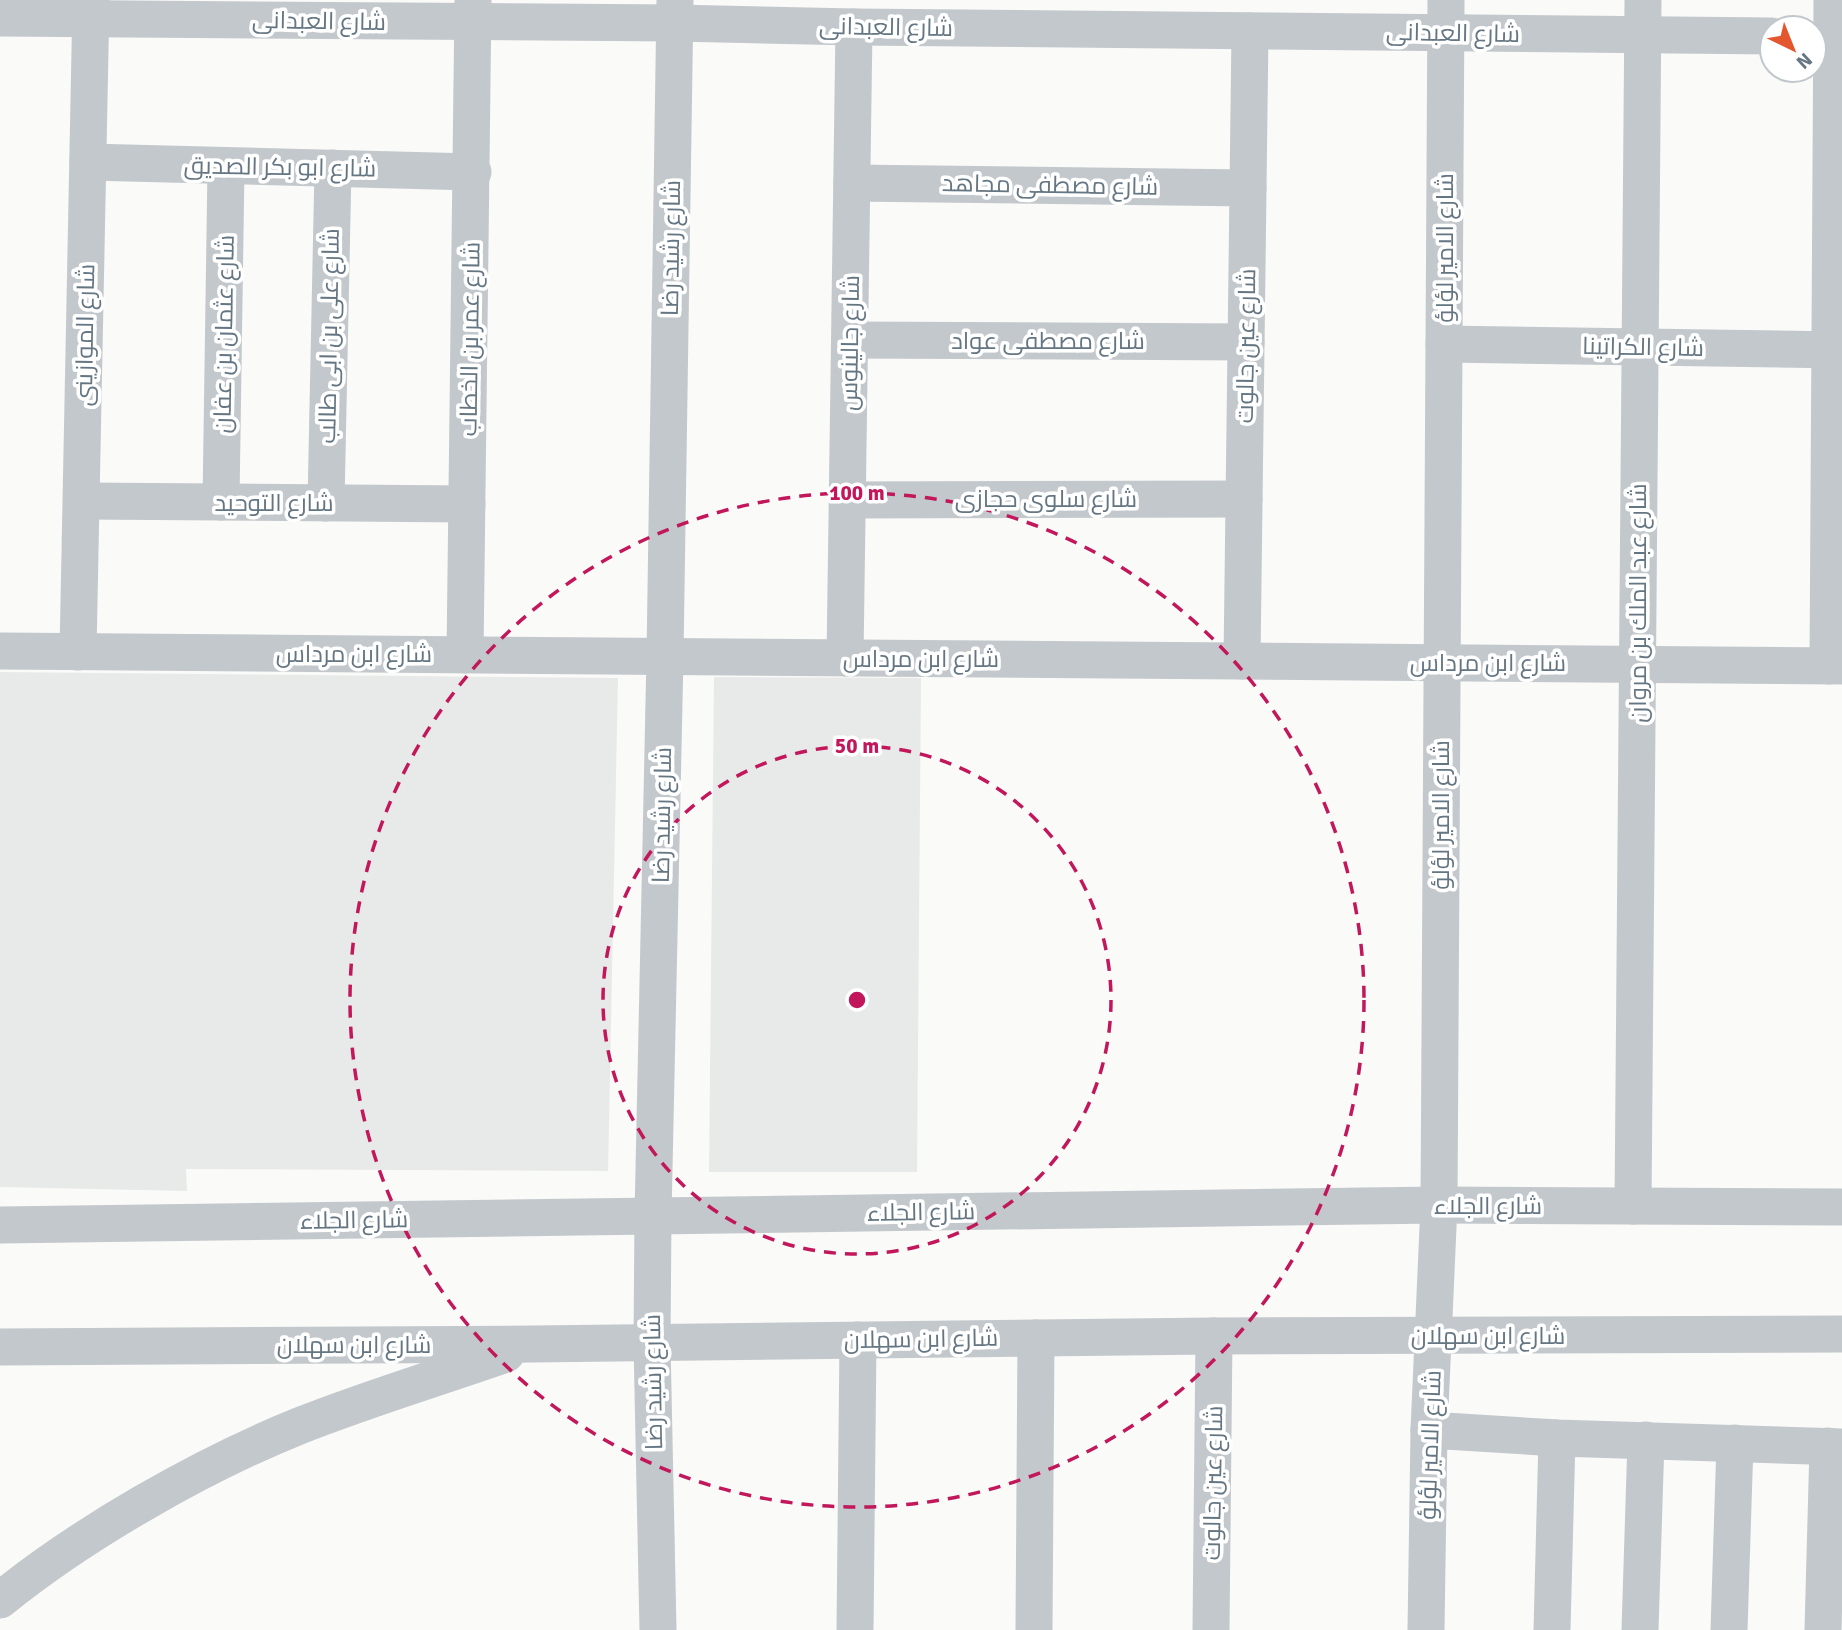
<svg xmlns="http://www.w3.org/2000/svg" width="1842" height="1630" font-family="Signika,Cairo,sans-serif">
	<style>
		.built { fill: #e8e9e9 }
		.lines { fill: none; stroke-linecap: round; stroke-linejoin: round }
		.street { stroke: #c3c8cc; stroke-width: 37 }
		.ring { fill: none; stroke: #c2185b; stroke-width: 3.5; stroke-dasharray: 12 9 }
		.labels { text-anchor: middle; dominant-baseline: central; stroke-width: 7; stroke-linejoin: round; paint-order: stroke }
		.street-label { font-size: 24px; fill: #657683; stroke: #fff }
		.centre { fill: #c2185b; stroke: #fff; stroke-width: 3.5 }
		.ring-label { font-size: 21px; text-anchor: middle; font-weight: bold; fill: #c2185b; stroke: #fff; stroke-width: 7; stroke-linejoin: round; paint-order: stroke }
	</style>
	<rect width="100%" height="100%" fill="#fafaf8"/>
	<g class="built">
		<path d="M0 672 618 678 608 1171 186 1169 187 1191 0 1187Z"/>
		<path d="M714 677 921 678 917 1172H709Z"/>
	</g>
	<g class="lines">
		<g class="street">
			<path d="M0 18 675 23 854 27 1772 36"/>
			<path d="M88 162 473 172"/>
			<path d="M852 183 1248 188"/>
			<path d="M850 340 1246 342"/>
			<path d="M1444 344 1842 350"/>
			<path d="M847 500 1244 499"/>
			<path d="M82 501 467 504"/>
			<path d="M221 502 226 166"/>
			<path d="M326 503 333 168"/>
			<path d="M0 651 1842 666"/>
			<path d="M78 652 91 0"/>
			<path d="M465 655 473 0"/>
			<path d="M845 658 854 27"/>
			<path d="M1242 661 1250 31"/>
			<path d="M1828 666 1832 0"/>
			<path d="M1633 1206 1643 0"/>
			<path d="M0 1225 1439 1205 1842 1207"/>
			<path d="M0 1347 533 1344 1214 1336 1842 1334"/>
			<path d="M1429 1430 1557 1438 1842 1447"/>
			<path d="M0 1600C83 1533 200 1466 299 1426 367 1399 437 1378 506 1354"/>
			<path d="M658 1630 652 1343 653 1216 665 656 675 0"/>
			<path d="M855 1630 858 1340"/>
			<path d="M1034 1630 1036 1338"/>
			<path d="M1211 1630 1214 1336"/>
			<path d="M1426 1630 1429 1430 1439 1205 1446 0"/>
			<path d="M1552 1630 1557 1438"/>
			<path d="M1640 1630 1646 1440"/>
			<path d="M1729 1630 1735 1443"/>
			<path d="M1823 1630 1828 1446"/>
		</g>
	</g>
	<g class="ring">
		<circle cx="857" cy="1000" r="254"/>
		<circle cx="857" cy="1000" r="507"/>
	</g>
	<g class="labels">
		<g class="street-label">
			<text transform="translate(319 21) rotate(1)">شارع العبدانى</text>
			<text transform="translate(886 27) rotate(1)">شارع العبدانى</text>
			<text transform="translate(1453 33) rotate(1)">شارع العبدانى</text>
			<text transform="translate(280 167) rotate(1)">شارع ابو بكر الصديق</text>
			<text transform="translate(1050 185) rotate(1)">شارع مصطفى مجاهد</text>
			<text transform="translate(671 248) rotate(-89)">شارع رشيد رضا</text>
			<text transform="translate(1445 248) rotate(-90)">شارع الامير لؤلؤ</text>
			<text transform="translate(224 334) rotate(-89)">شارع عثمان بن عفان</text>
			<text transform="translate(85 335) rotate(-89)">شارع الموازينى</text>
			<text transform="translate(329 336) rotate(-89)">شارع على بن ابى طالب</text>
			<text transform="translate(470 339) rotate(-89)">شارع عمر بن الخطاب</text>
			<text x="1048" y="341">شارع مصطفى عواد</text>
			<text transform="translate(850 343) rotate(-89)">شارع جالينوس</text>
			<text transform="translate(1246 346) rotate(-89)">شارع عين جالوت</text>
			<text transform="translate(1643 347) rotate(1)">شارع الكراتينا</text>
			<text x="1046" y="499">شارع سلوى حجازى</text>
			<text x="274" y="503">شارع التوحيد</text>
			<text transform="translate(1638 603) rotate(-90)">شارع عبد الملك بن مروان</text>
			<text x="354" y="654">شارع ابن مرداس</text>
			<text x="921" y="659">شارع ابن مرداس</text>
			<text x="1488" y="663">شارع ابن مرداس</text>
			<text transform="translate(662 815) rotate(-89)">شارع رشيد رضا</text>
			<text transform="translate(1441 815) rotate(-90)">شارع الامير لؤلؤ</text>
			<text x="1488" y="1206">شارع الجلاء</text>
			<text transform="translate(921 1212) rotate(-1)">شارع الجلاء</text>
			<text transform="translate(354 1220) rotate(-1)">شارع الجلاء</text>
			<text x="1488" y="1336">شارع ابن سهلان</text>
			<text transform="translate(921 1339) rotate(-1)">شارع ابن سهلان</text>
			<text x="354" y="1345">شارع ابن سهلان</text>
			<text transform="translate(653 1382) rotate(-91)">شارع رشيد رضا</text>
			<text transform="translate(1430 1445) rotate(-88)">شارع الامير لؤلؤ</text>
			<text transform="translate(1213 1483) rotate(-89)">شارع عين جالوت</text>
		</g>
	</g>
	<circle cx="857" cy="1000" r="10" class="centre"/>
	<g class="ring-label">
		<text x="857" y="500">100 m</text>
		<text x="857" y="753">50 m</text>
	</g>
	<g transform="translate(1793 49) rotate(137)"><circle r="33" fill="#ffffff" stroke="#c1c8cd" stroke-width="2"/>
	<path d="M0-5L12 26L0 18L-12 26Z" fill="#e4572e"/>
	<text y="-10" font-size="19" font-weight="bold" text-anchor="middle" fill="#657683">N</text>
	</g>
</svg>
